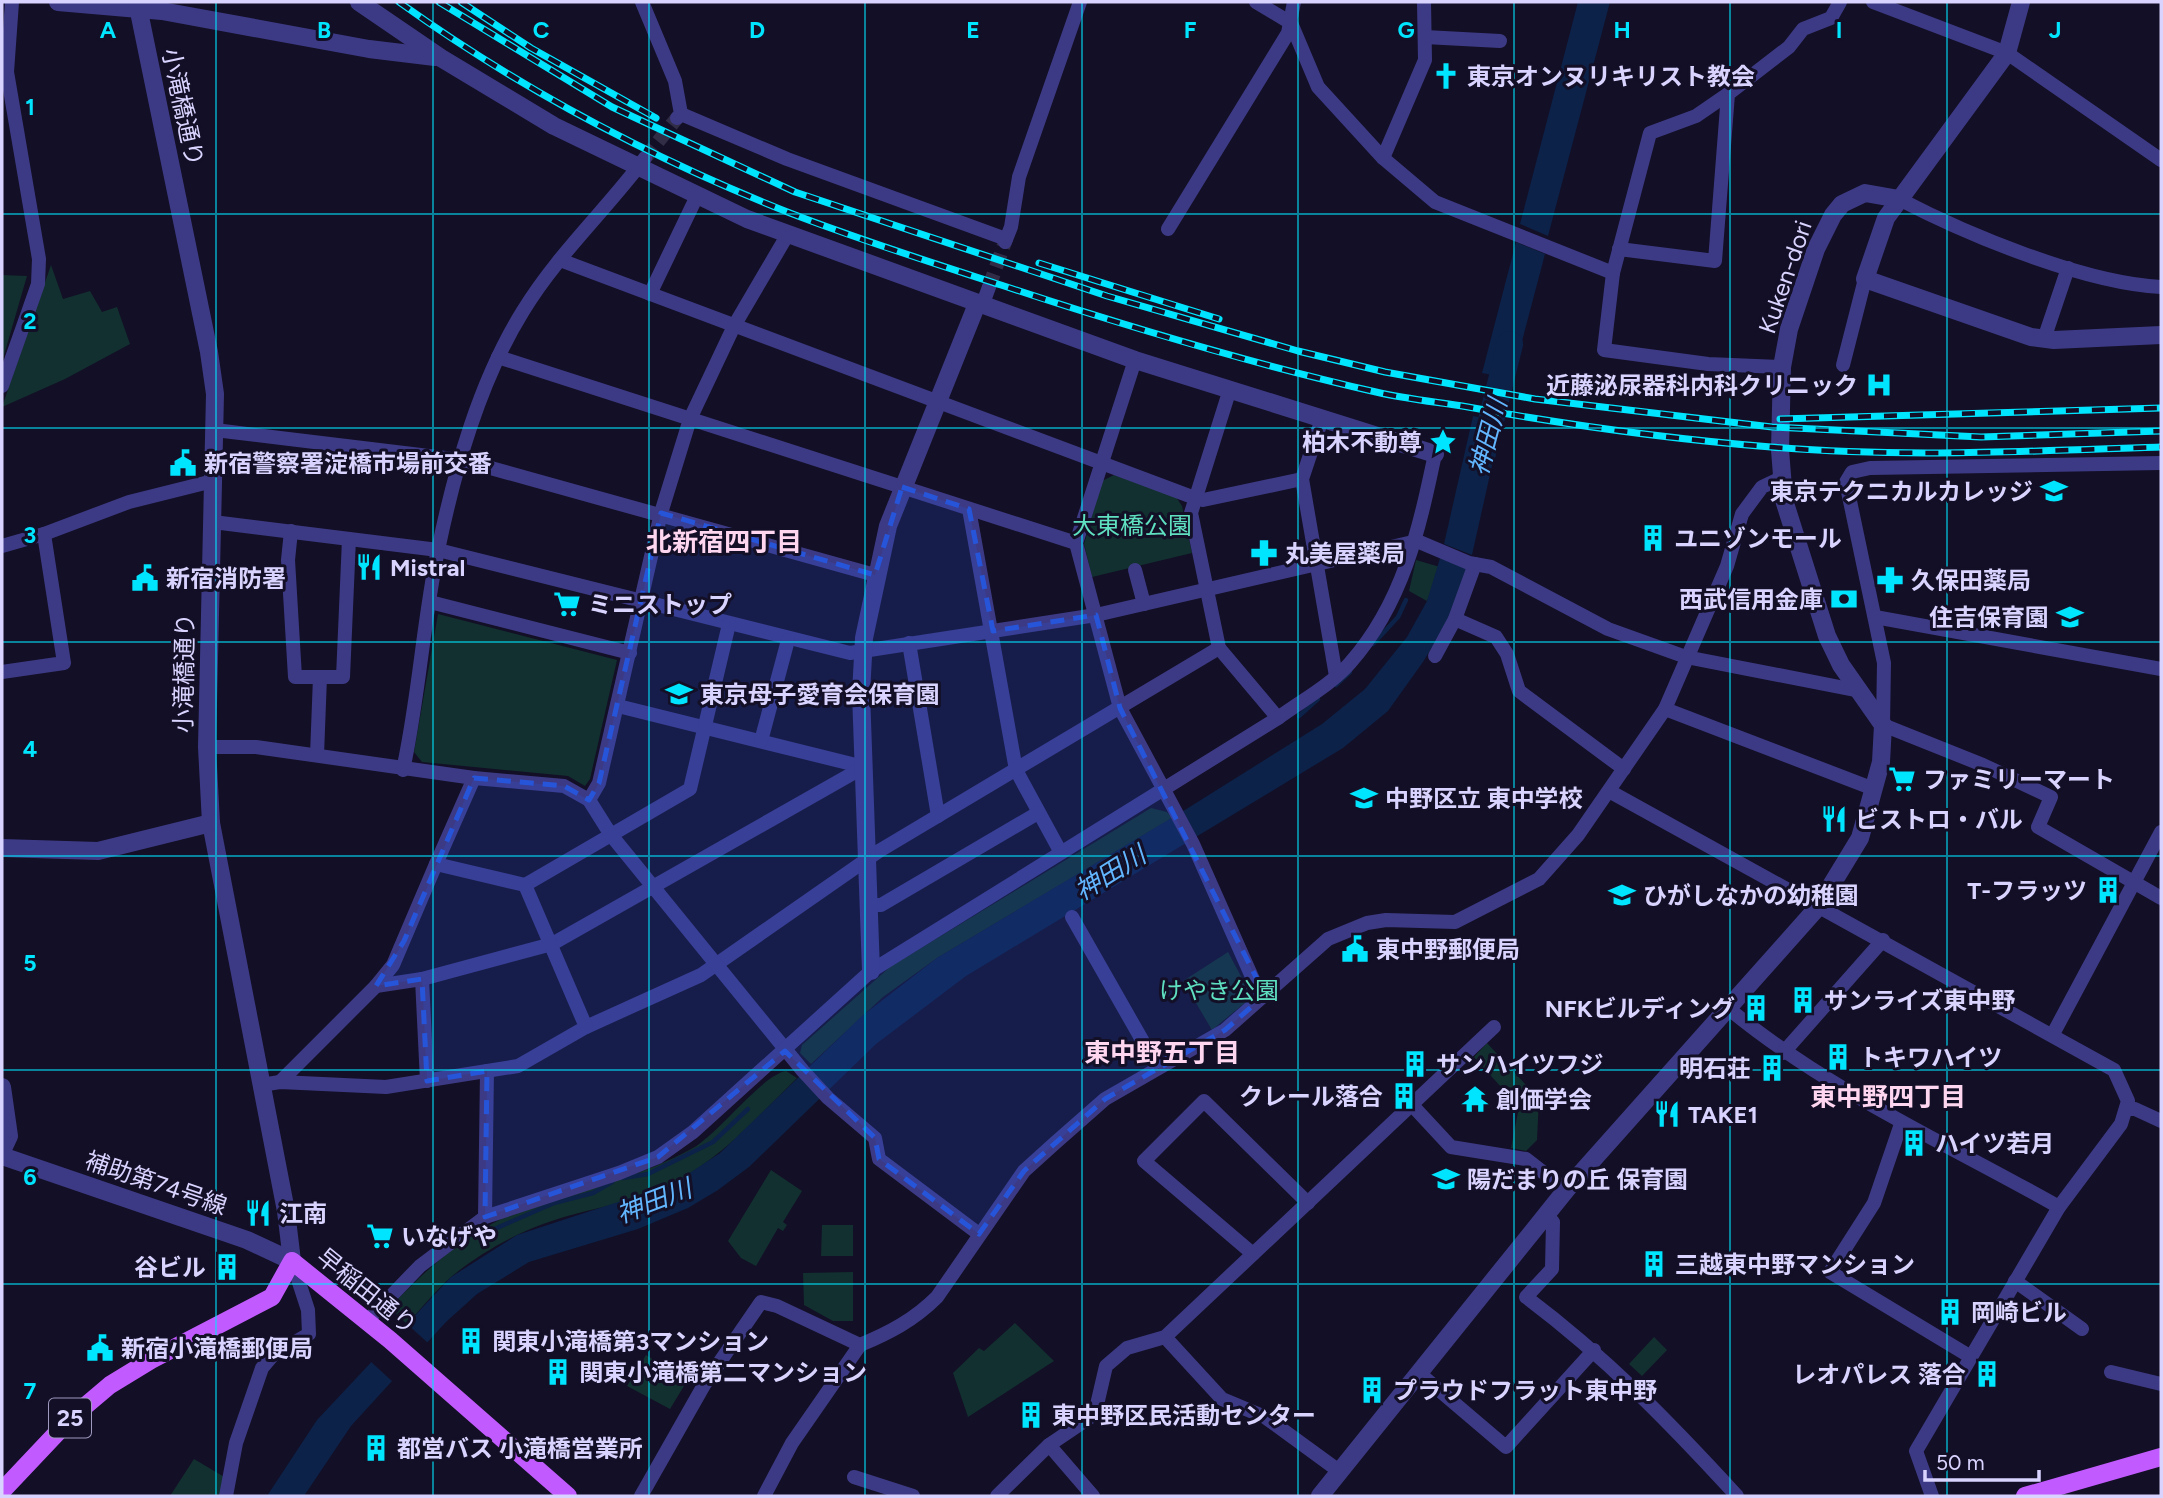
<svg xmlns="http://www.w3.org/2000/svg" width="2163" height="1498" font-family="Figtree,'Noto Sans JP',sans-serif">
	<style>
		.green { fill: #12302f }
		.water { fill: #0c2248 }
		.pier { fill: #130f26 }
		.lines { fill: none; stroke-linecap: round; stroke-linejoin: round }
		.stream { stroke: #0c2248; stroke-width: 4.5 }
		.river { stroke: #0c2248; stroke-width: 26 }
		.minor-tunnel { stroke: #312d47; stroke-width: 14; stroke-dasharray: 14 7; stroke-linecap: butt }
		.minor { stroke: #3d3a85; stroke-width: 14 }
		.tertiary { stroke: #3d3a85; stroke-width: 18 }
		.primary { stroke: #c25bff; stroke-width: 18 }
		.rail-casing { stroke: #00e5ff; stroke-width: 7 }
		.rail { stroke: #130f26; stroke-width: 4.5; stroke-dasharray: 13; stroke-linecap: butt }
		.marked { fill: #2655da; fill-opacity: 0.2; stroke: #2655da; stroke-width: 5; stroke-dasharray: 14 9; stroke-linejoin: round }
		.grid { fill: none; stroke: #00e5ff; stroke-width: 2; stroke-opacity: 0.55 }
		.labels { text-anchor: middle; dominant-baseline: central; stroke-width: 6; stroke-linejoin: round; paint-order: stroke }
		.shield { fill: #130f26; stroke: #9e99be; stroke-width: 2 }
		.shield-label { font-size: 23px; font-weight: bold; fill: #d9d4ff }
		.poi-label { font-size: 24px; font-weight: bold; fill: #d9d4ff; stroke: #130f26; text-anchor: start }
		.street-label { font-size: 24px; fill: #d9d4ff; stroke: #130f26 }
		.park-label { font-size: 24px; fill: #5fe0c0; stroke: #130f26 }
		.water-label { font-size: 26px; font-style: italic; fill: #62b6ff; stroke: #130f26 }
		.neighbourhood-label { font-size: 26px; font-weight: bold; fill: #ffd6f0; stroke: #130f26 }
		.grid-label { font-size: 23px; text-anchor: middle; font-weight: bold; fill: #00e5ff; stroke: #130f26; stroke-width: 6; stroke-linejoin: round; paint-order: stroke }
	</style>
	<rect width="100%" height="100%" fill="#130f26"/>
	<g class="green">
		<path d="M51 265 63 299 90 291 102 312 117 307 130 344 65 379 2 407Z"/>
		<path d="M2 275 27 276 2 362Z"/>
		<path d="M1114 475 1176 497 1182 506 1192 553 1092 577 1084 544 1102 481Z"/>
		<path d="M1416 560 1440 567 1427 601 1409 591Z"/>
		<path d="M438 614 617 660 590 779 585 786 568 776 422 762 414 752Z"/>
		<path d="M1151 808 1167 812 1172 818 937 958 883 997 811 1064 800 1053 802 1045 890 967Z"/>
		<path d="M1228 952 1252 997 1212 1030 1183 981Z"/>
		<path d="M1487 1043 1539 1099 1537 1140 1526 1151 1511 1148 1519 1107 1474 1057Z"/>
		<path d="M786 1071 797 1078C759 1115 723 1157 675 1182 634 1204 586 1208 543 1224 512 1235 476 1256 451 1277 435 1291 421 1309 407 1324L395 1313 394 1303C435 1260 481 1222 538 1204 591 1187 643 1176 693 1148 720 1132 762 1075 786 1071Z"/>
		<path d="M771 1170 802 1191 783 1222 787 1225 783 1231 778 1228 756 1266 741 1258 728 1241Z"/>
		<path d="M822 1225H853V1256H821Z"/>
		<path d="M853 1272V1321H833L804 1305 803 1273Z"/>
		<path d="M1015 1323 1054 1361 968 1417 953 1373 979 1348 984 1351Z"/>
		<path d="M1654 1337 1667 1350 1642 1376 1629 1364Z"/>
		<path d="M646 1355 687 1381 670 1409 627 1386Z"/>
		<path d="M194 1459 226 1478 220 1496H170Z"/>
	</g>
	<g class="water">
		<path d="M1578 2H1610L1548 236 1520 224Z"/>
		<path d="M1516 242 1545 254 1512 379 1482 373Z"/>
		<path d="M1473 416 1502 421 1472 555 1444 544Z"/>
		<path d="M1440 558 1468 569 1449 619 1423 662 1388 711 1343 748 966 976 876 1044 749 1167 718 1190 688 1208 638 1229 529 1262 477 1294 446 1322 351 1426 304 1496H267L317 1420 451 1277 517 1235 673 1184 720 1153 862 1016 937 958 1180 813 1322 724 1365 689 1407 637 1427 601Z"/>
	</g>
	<path class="pier" d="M406 1323 428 1343 393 1382 369 1360Z"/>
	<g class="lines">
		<g class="stream">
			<path d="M1373 644 1398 617 1406 600"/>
			<path d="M1336 685 1350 672"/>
			<path d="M1299 716 1318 699"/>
			<path d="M623 1178 648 1174 713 1142 748 1109"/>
			<path d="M481 1235 554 1203 593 1193 612 1182"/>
		</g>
		<path class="river" d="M1483 453 1510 344"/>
		<g class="minor-tunnel">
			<path d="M645 158 677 118"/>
			<path d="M989 287 1005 242"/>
		</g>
		<g class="minor">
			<path d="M642 2 675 81 681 114 677 118"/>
			<path d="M1256 2 1291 23 1318 87 1383 158 1435 202 1613 273"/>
			<path d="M1873 2 2007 53 2161 160"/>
			<path d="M1425 37 1500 41"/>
			<path d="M1728 94 1696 116 1650 133 1613 273 1604 350 1708 364 1782 367"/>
			<path d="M681 114 787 159 1006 239"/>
			<path d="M1383 158 1425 60 1424 2"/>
			<path d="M1899 199C1968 235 2084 283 2161 287"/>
			<path d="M1168 229 1288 33 1294 2"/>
			<path d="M1005 242 1011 227 1019 177 1080 2"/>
			<path d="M1619 249 1715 261 1728 94 1789 47 1803 29 1831 18 1840 2"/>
			<path d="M560 260 1195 498 1203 500 1302 479"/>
			<path d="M650 294 697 196"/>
			<path d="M982 306 989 287"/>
			<path d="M2044 339 2068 268"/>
			<path d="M498 357 1076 543"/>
			<path d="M1135 360 1076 543 1120 708 1193 844 1256 986 1265 995"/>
			<path d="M1843 365 1865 279"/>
			<path d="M2 386 38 284 39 259 7 72 12 2"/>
			<path d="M1230 389 1191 513 1219 648 1278 718"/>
			<path d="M1322 419 1302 479 1336 676"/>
			<path d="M215 430 462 460 875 575"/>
			<path d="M2161 463 1870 468 1852 472 1846 482 1884 663 1883 725 1983 765 2051 797 2038 827 2161 898"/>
			<path d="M969 509 1016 770 1060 851"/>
			<path d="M213 522 438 550 850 653 1096 615 1417 541 1469 563 1491 567 1608 629 1686 657 1860 691"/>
			<path d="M291 531 288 560 295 677H343L349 539"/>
			<path d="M2 546 44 534 129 502 213 481"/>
			<path d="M1135 570 1144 604"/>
			<path d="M430 602 630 653"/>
			<path d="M1875 617 2161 669"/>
			<path d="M1455 619 1496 637 1507 654 1519 691 1624 769"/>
			<path d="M909 643 938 816"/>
			<path d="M1435 656 1455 619 1475 564"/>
			<path d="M2 672 64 663 44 534"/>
			<path d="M618 706 864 767"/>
			<path d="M1665 709 1874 789"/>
			<path d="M761 741 788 640"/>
			<path d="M207 747H256L474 778"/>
			<path d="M317 755 320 677"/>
			<path d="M403 770C419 697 423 622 438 550 455 469 479 382 523 311 557 255 606 210 645 158"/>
			<path d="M1609 791 2114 1070 2128 1101 2121 1124 2059 1207 1916 1451 1932 1496"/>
			<path d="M589 800 599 783 661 513 690 419 734 326 788 234"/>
			<path d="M525 885 690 789 729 624"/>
			<path d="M869 905H881L1038 813"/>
			<path d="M1072 917 1158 1068"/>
			<path d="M422 979 427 1081"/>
			<path d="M376 986 393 965 436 864"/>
			<path d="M1729 1009C1830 1092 1946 1143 2059 1207"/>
			<path d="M586 1027 701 975 879 851 1219 648"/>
			<path d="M2053 1034 2161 832"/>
			<path d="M1783 1053 1883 940"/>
			<path d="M280 1082 376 986 422 979 552 944 864 767"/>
			<path d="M261 1085 280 1082 386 1087 518 1066 586 1027 525 885 436 864 474 778 564 786 589 800 611 835 803 1071 828 1098 875 1138 879 1159 979 1234"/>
			<path d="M1412 1105 1451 1147 1526 1159 1566 1190"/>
			<path d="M2126 1109H2135L2161 1121"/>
			<path d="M1901 1124 1874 1203 1830 1272 1971 1357"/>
			<path d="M1546 1214 1553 1222 1552 1269 1526 1297C1606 1357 1670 1423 1737 1496"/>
			<path d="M485 1217 487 1071"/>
			<path d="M1253 1254 1144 1161 1204 1101 1308 1203"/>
			<path d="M2015 1281 2082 1329"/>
			<path d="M367 1321 420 1266 485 1217 619 1173 658 1157 693 1132 871 971 1278 718C1301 701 1331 685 1350 663 1403 603 1419 530 1435 454"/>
			<path d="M1165 1337 1222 1399 1265 1417 1339 1471"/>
			<path d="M2111 1372 2161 1384"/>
			<path d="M1419 1373 1506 1447 1594 1350"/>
			<path d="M1049 1445 1093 1496"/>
			<path d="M854 1477 913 1496"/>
			<path d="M226 1496 236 1443 262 1368 273 1355 309 1334 308 1310 292 1261"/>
			<path d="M641 1496 704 1385 761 1302 777 1306 860 1345C889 1333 914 1320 937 1297L1024 1171 1055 1143 1105 1099 1225 1030 1328 939 1367 923 1386 920 1455 922 1539 879 1578 835 1665 709 1727 566 1742 514 1762 487 1781 478"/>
			<path d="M764 1496 792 1443 860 1345"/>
			<path d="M997 1496 1049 1445 1089 1418 1096 1409 1106 1366 1127 1348 1165 1337 1494 1027"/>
		</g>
		<g class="tertiary">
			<path d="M58 2 162 11 369 49 435 57"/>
			<path d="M137 2 209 352 215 394 207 747 211 823 286 1211 292 1261"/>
			<path d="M359 2 441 58 554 126 747 219 1135 360 1435 454"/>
			<path d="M2021 2 2007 53 1886 218 1865 279 2031 337 2054 340 2161 335"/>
			<path d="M2 848 98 851 211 823"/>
			<path d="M871 971 861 693 864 638 888 526 977 304"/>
			<path d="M2 1087 9 1136 2 1151"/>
			<path d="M2 1156 247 1240 292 1261"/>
			<path d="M1320 1496 1566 1190 1818 907 1860 838 1881 762 1883 725 1841 665 1827 636 1784 500 1780 450 1782 367 1789 329 1816 249 1833 215 1842 204 1865 193 1899 199"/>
		</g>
		<g class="primary">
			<path d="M2 1491 71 1418 110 1385 151 1360 272 1297 292 1261 390 1340 568 1496"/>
			<path d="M2025 1496 2161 1457"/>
		</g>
		<defs>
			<g id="rail">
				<path d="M399 2C519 88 653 159 790 213 860 240 930 262 1001 285 1125 326 1249 363 1376 392 1406 399 1437 402 1468 407 1568 425 1670 439 1771 447 1901 458 2032 451 2161 447"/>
				<path d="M439 2 612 107 795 192 1107 296 1298 351 1385 372 1535 399 1772 427 1981 437 2161 431"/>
				<path d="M461 2 531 48 656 118"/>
				<path d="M1039 263 1219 319"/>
				<path d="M1780 419 2161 408"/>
			</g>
		</defs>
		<use href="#rail" class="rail-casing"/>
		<use href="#rail" class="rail"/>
	</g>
	<path class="marked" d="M902 487 969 509 993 631 1096 615 1120 708 1265 995 1225 1030 1105 1099 1024 1171 979 1234 879 1159 875 1138 785 1051 658 1157 485 1217 487 1071 427 1081 422 979 376 986 404 941 474 778 564 786 589 800 599 783 661 513 875 575Z"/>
	<path class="grid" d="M216 2V1496M433 2V1496M649 2V1496M865 2V1496M1082 2V1496M1298 2V1496M1514 2V1496M1730 2V1496M1947 2V1496M2 214H2161M2 428H2161M2 642H2161M2 856H2161M2 1070H2161M2 1284H2161"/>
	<defs>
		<symbol id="church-bare" viewBox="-9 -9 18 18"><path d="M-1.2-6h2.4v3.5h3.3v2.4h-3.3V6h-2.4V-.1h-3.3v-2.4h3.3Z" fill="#00e5ff" stroke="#130f26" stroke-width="2.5" paint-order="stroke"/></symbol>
		<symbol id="hospital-bare" viewBox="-9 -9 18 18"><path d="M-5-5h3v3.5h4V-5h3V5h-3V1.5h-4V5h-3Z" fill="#00e5ff" stroke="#130f26" stroke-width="2.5" paint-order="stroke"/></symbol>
		<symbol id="sight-bare" viewBox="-9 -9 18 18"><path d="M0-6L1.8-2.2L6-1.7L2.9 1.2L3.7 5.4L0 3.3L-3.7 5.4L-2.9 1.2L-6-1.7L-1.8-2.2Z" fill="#00e5ff" stroke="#130f26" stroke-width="2.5" paint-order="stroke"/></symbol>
		<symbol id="civic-bare" viewBox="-9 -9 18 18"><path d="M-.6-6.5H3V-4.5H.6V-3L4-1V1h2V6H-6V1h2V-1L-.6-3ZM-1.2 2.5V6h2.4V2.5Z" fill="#00e5ff" stroke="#130f26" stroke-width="2.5" paint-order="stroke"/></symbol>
		<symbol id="school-bare" viewBox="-9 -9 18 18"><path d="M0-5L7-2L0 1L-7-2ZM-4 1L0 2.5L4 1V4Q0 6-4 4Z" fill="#00e5ff" stroke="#130f26" stroke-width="2.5" paint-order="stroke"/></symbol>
		<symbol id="building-bare" viewBox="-9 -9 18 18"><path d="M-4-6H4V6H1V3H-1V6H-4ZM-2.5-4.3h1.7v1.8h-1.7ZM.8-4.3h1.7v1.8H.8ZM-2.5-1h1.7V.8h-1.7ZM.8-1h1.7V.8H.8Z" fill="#00e5ff" stroke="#130f26" stroke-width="2.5" paint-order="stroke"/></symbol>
		<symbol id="pharmacy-bare" viewBox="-9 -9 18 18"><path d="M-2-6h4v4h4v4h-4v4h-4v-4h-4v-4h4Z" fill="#00e5ff" stroke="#130f26" stroke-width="2.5" paint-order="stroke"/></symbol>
		<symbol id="restaurant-bare" viewBox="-9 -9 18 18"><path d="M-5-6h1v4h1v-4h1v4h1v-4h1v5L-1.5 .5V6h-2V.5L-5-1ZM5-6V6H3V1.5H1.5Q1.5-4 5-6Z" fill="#00e5ff" stroke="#130f26" stroke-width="2.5" paint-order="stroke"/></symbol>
		<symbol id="bank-bare" viewBox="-9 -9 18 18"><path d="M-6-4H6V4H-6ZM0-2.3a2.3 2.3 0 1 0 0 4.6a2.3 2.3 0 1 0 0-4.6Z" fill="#00e5ff" stroke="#130f26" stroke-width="2.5" paint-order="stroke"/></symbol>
		<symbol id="supermarket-bare" viewBox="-9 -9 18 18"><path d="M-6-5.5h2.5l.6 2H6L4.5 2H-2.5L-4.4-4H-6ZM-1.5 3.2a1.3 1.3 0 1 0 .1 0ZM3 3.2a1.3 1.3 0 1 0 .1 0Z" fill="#00e5ff" stroke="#130f26" stroke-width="2.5" paint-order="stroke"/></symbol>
		<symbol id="temple-bare" viewBox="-9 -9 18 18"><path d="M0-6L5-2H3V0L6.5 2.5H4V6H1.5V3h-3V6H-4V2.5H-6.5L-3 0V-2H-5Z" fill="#00e5ff" stroke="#130f26" stroke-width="2.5" paint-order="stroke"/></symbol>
	</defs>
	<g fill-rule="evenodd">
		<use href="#church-bare" x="1427" y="57" width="38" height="38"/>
		<use href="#hospital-bare" x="1860" y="366" width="38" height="38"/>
		<use href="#sight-bare" x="1424" y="423" width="38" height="38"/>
		<use href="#civic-bare" x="164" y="444" width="38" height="38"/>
		<use href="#school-bare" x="2035" y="472" width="38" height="38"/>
		<use href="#building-bare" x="1634" y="519" width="38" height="38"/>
		<use href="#pharmacy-bare" x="1245" y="534" width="38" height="38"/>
		<use href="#restaurant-bare" x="350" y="548" width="38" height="38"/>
		<use href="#civic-bare" x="126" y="559" width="38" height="38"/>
		<use href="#pharmacy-bare" x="1871" y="561" width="38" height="38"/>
		<use href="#bank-bare" x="1825" y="580" width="38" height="38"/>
		<use href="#supermarket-bare" x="548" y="585" width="38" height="38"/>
		<use href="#school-bare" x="2051" y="598" width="38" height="38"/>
		<use href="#school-bare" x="660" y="675" width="38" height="38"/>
		<use href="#supermarket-bare" x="1883" y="760" width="38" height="38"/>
		<use href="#school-bare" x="1345" y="779" width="38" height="38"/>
		<use href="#restaurant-bare" x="1815" y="800" width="38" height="38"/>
		<use href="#building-bare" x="2089" y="871" width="38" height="38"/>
		<use href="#school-bare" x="1603" y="876" width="38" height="38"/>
		<use href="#civic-bare" x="1336" y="930" width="38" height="38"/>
		<use href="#building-bare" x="1784" y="981" width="38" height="38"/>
		<use href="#building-bare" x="1737" y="989" width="38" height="38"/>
		<use href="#building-bare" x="1819" y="1038" width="38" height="38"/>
		<use href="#building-bare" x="1396" y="1045" width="38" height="38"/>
		<use href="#building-bare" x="1753" y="1049" width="38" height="38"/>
		<use href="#building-bare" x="1385" y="1077" width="38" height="38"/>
		<use href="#temple-bare" x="1456" y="1080" width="38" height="38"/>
		<use href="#restaurant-bare" x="1648" y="1095" width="38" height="38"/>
		<use href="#building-bare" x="1895" y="1124" width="38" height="38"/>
		<use href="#school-bare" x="1427" y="1160" width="38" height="38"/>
		<use href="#restaurant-bare" x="239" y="1194" width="38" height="38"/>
		<use href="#supermarket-bare" x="361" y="1217" width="38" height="38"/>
		<use href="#building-bare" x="1635" y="1245" width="38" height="38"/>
		<use href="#building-bare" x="208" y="1248" width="38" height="38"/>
		<use href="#building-bare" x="1931" y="1293" width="38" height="38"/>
		<use href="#building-bare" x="452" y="1322" width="38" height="38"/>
		<use href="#civic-bare" x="81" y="1329" width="38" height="38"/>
		<use href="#building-bare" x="539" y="1353" width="38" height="38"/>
		<use href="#building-bare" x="1968" y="1355" width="38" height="38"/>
		<use href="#building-bare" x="1353" y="1371" width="38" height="38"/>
		<use href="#building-bare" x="1012" y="1396" width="38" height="38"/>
		<use href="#building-bare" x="357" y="1429" width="38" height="38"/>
	</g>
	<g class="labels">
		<rect class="shield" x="49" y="1398.5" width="42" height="39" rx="5"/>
		<g class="shield-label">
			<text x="70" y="1418">25</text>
		</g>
		<g class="poi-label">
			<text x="1467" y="76">東京オンヌリキリスト教会</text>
			<text x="1858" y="385" text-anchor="end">近藤泌尿器科内科クリニック</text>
			<text x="1422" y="442" text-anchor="end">柏木不動尊</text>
			<text x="204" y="463">新宿警察署淀橋市場前交番</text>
			<text x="2033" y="491" text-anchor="end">東京テクニカルカレッジ</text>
			<text x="1674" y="538">ユニゾンモール</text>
			<text x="1285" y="553">丸美屋薬局</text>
			<text x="390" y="567">Mistral</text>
			<text x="166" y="578">新宿消防署</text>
			<text x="1911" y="580">久保田薬局</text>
			<text x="1823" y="599" text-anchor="end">西武信用金庫</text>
			<text x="588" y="604">ミニストップ</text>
			<text x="2049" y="617" text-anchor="end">住吉保育園</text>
			<text x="700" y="694">東京母子愛育会保育園</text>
			<text x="1923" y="779">ファミリーマート</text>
			<text x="1385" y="798">中野区立 東中学校</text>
			<text x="1855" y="819">ビストロ・バル</text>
			<text x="2087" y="890" text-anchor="end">T-フラッツ</text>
			<text x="1643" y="895">ひがしなかの幼稚園</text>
			<text x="1376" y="949">東中野郵便局</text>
			<text x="1824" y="1000">サンライズ東中野</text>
			<text x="1735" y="1008" text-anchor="end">NFKビルディング</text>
			<text x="1859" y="1057">トキワハイツ</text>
			<text x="1436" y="1064">サンハイツフジ</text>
			<text x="1751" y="1068" text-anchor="end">明石荘</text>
			<text x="1383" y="1096" text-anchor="end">クレール落合</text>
			<text x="1496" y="1099">創価学会</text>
			<text x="1688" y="1114">TAKE1</text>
			<text x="1935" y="1143">ハイツ若月</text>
			<text x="1467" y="1179">陽だまりの丘 保育園</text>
			<text x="279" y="1213">江南</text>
			<text x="401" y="1236">いなげや</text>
			<text x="1675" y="1264">三越東中野マンション</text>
			<text x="206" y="1267" text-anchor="end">谷ビル</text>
			<text x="1971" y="1312">岡崎ビル</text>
			<text x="492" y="1341">関東小滝橋第3マンション</text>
			<text x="121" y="1348">新宿小滝橋郵便局</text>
			<text x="579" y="1372">関東小滝橋第二マンション</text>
			<text x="1966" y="1374" text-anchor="end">レオパレス 落合</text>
			<text x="1393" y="1390">プラウドフラット東中野</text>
			<text x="1052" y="1415">東中野区民活動センター</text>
			<text x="397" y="1448">都営バス 小滝橋営業所</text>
		</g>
		<g class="street-label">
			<text transform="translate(183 107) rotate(78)">小滝橋通り</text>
			<text transform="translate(1785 277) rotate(-71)">Kuken-dori</text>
			<text transform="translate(184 673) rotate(-89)">小滝橋通り</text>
			<text transform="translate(156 1183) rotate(19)">補助第74号線</text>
			<text transform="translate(367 1291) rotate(39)">早稲田通り</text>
		</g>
		<g class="park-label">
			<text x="1132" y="525">大東橋公園</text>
			<text x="1219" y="990">けやき公園</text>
		</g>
		<g class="water-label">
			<text transform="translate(1488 437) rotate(-75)">神田川</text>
			<text transform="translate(1110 873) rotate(-32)">神田川</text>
			<text transform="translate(654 1201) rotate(-21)">神田川</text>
		</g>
		<g class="neighbourhood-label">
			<text x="724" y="542">北新宿四丁目</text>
			<text x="1162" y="1053">東中野五丁目</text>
			<text x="1888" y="1097">東中野四丁目</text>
		</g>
	</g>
	<g class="grid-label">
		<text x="108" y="38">A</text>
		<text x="324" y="38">B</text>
		<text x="541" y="38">C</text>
		<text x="757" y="38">D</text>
		<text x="973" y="38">E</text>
		<text x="1190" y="38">F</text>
		<text x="1406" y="38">G</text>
		<text x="1622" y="38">H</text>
		<text x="1839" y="38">I</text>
		<text x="2055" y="38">J</text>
		<text x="30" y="115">1</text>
		<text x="30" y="329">2</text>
		<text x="30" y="543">3</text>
		<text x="30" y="757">4</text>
		<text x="30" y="971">5</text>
		<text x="30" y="1185">6</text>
		<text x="30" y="1399">7</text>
	</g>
	<rect width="2163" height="1498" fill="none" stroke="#d9d4ff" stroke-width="7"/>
	<path d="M1925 1470v10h114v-10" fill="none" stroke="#d9d4ff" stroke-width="3.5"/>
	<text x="1936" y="1470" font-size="21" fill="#d9d4ff" stroke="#130f26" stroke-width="5" paint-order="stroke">50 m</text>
</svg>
